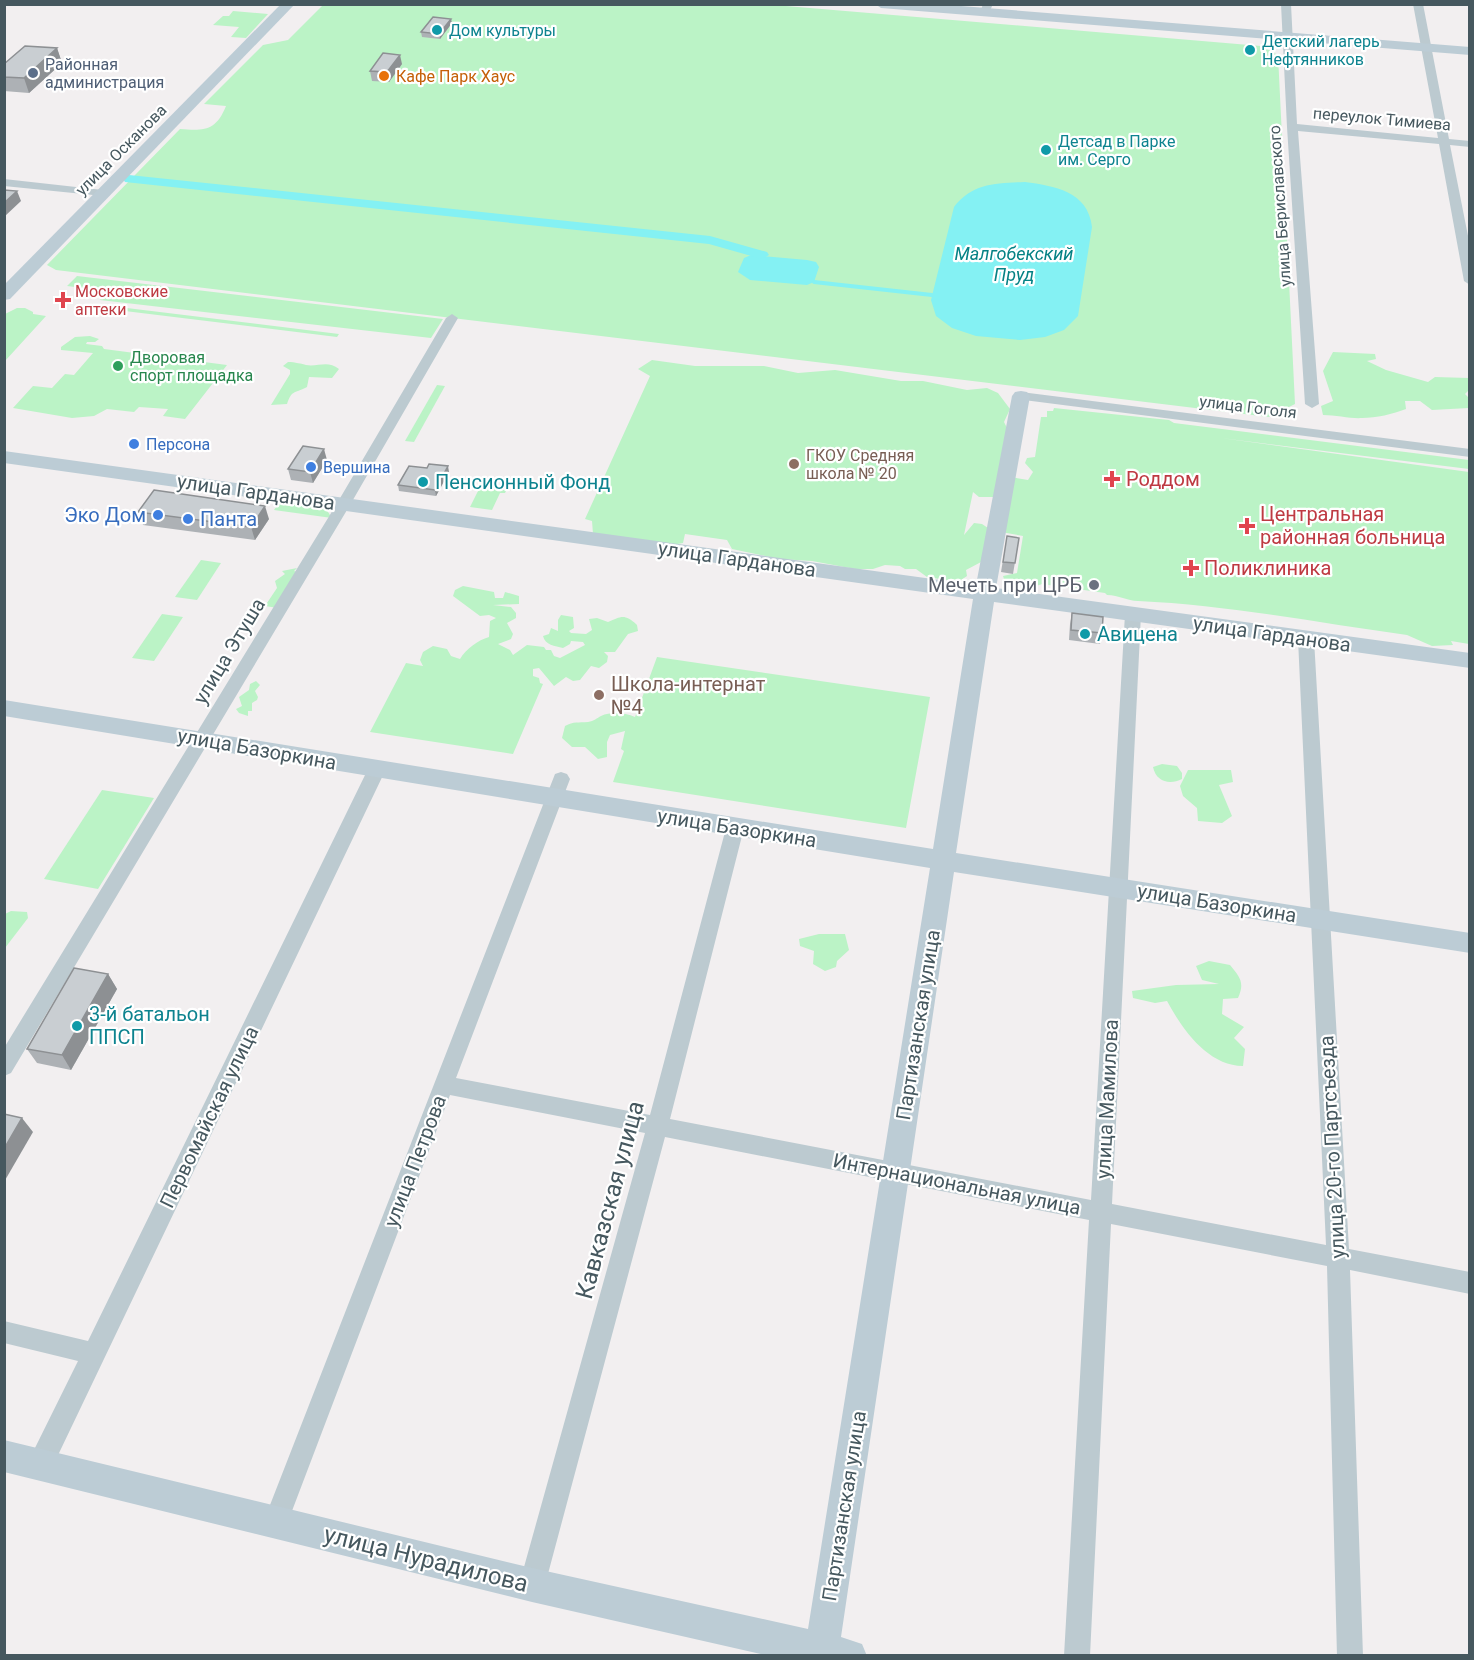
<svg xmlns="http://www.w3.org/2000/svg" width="1474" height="1660" font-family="Roboto,sans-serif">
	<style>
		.green { fill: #bbf3c6 }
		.water { fill: #84f1f3 }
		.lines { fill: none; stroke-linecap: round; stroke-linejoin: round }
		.stream { stroke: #84f1f3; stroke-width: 4 }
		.canal { fill: #84f1f3; fill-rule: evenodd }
		.street { fill: #bccad0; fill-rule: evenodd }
		.secondary { fill: #bcccd5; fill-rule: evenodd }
		.wall { fill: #adb1b5 }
		.shaded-wall { fill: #8d9093 }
		.building { fill: #c9ced2; stroke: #8d9093; stroke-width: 1.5 }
		.culture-dot { fill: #0f9aa8; stroke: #fff; stroke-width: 2 }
		.service-dot { fill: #5c6f8a; stroke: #fff; stroke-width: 2 }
		.food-dot { fill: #e8710a; stroke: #fff; stroke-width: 2 }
		.health-dot { fill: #e0444e; stroke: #fff; stroke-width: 2 }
		.leisure-dot { fill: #2e9e5b; stroke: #fff; stroke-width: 2 }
		.shop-dot { fill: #3f7fe0; stroke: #fff; stroke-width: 2 }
		.education-dot { fill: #8d6e63; stroke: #fff; stroke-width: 2 }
		.worship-dot { fill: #6b7280; stroke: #fff; stroke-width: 2 }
		.labels { text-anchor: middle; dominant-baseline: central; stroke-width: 4.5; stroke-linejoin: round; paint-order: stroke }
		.far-culture-label { font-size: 16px; fill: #0d838f; stroke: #fff; text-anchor: start }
		.far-service-label { font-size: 16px; fill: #4e5e75; stroke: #fff; text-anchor: start }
		.far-food-label { font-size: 16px; fill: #c56008; stroke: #fff; text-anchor: start }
		.far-street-label { font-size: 16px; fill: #46585f; stroke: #fff }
		.far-health-label { font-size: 16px; fill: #be3a42; stroke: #fff; text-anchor: start }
		.far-leisure-label { font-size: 16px; fill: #27864d; stroke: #fff; text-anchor: start }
		.far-shop-label { font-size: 16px; fill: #366cbe; stroke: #fff; text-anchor: start }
		.far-education-label { font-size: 16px; fill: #785e54; stroke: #fff; text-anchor: start }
		.far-water-label { font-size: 18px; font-style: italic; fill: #058285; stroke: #fff }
		.health-label { font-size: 20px; fill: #be3a42; stroke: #fff; text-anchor: start }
		.culture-label { font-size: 20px; fill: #0d838f; stroke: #fff; text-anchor: start }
		.street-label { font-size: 20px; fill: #46585f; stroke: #fff }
		.shop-label { font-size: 20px; fill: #366cbe; stroke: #fff; text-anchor: end }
		.worship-label { font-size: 20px; fill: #5b616d; stroke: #fff; text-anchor: end }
		.education-label { font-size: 20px; fill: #785e54; stroke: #fff; text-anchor: start }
		.near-street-label { font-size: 24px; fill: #46585f; stroke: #fff }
	</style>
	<rect width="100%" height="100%" fill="#f2eff0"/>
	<g class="green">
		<path d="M323 5H774L1261 46 1278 55 1295 404 1269 417 56 270 47 265 180 129C204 131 216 131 226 106L204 104 263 45 288 40Z"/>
		<path d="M233 11 268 14 246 38 231 37 239 27 213 25 223 16H229Z"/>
		<path d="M77 276 443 319 431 338 100 300 107 291 67 286Z"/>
		<path d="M94 304 339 334 337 337 92 307Z"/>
		<path d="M17 308H25L33 312V314L46 316 5 361V314Z"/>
		<path d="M90 336 99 339 95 342H87L86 344 102 346 104 349 227 365 185 419 163 416 168 409 139 407 134 412 107 409 94 416 72 418 13 408 33 386 52 388 65 374 74 375 93 353 61 350V347L75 337Z"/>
		<path d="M1333 352 1375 354 1376 359 1367 361 1386 370 1428 382 1435 377 1469 378V390L1465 394 1469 398V408L1432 410 1420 401H1405L1406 409C1393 414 1376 418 1362 418 1352 419 1336 415 1323 415L1321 406 1333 401 1323 371Z"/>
		<path d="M652 360 695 366H764L798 373 835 370 901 381H923L967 390 987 388 998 393 1010 409 1004 422 1007 428 995 497H979L973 492 964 535 974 523 982 524 988 528 983 561 966 570 967 576 958 582 927 577 916 569H905L900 566 885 565 873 569H855L812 561 780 559 732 549 727 540 685 534 683 543 672 545 593 534 592 521 585 519 650 376 638 369Z"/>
		<path d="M288 362C295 362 302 364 306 365 318 367 328 360 339 369L332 378 309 377 307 387C293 394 292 390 287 404L271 405 290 374V370L283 366Z"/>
		<path d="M437 385 445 386 414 442 405 441Z"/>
		<path d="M1054 408 1169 420 1174 423 1469 460V469L1221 438 1469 472V644L1451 641 1453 645 1432 646 1407 635C1318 623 1228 605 1138 601 1127 601 1119 595 1107 595L1105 593 1042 584C1032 588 1027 583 1018 581 1012 579 1010 582 1004 579L1003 576 1017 573 1023 536 1001 532 1011 477 1028 480 1033 472 1025 463 1027 458 1035 457 1041 417H1047V411H1053Z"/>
		<path d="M481 485 507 489 505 493H500L492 510 470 507Z"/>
		<path d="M279 503 326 509 332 518 274 510Z"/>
		<path d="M201 560 221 563 197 600 175 597Z"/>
		<path d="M297 568 294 571 297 572 278 608 265 606 277 588 275 581 285 574 282 571Z"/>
		<path d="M463 586 494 592 495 598H503L505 592 519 596V604L493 605 511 607 516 613V618L507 623 513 634 511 639 498 644 510 650 513 655 527 645 544 647 546 650H551L554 656 560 658 585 645 583 642 571 641 570 644 563 648C555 646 545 645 543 636L549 634 551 628 558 631V620L561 615 573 617 574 628 569 631 571 633 586 634 592 630 589 619 597 618 608 622C621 617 624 613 637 625L638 631 628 634 615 652H604L608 656 607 662 599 668 591 666 580 680 573 681 566 677 554 686 539 668 533 669V676L539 678 540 683 543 684 513 754 370 732 406 663 423 666 420 660 423 652 433 646 447 649 451 656 460 659C466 649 478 640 489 637L490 621 496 618 489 615 480 616 453 596 455 590Z"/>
		<path d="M162 614 183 617 154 661 132 658Z"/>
		<path d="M657 657 930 697 906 828 613 782 624 751 621 749 625 731 610 735 607 742V757L598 759 585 747H572L562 738 565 726C574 721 578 723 588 722 594 721 597 718 601 716 612 711 625 713 635 717Z"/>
		<path d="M256 681 260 685 255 691 258 697 257 700 252 703V711H248V716L239 713 236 709 242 706 239 697 249 690 250 684Z"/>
		<path d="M1162 764 1177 766 1182 773V779C1170 785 1156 782 1153 767Z"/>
		<path d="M1188 770H1231L1233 782 1219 785 1232 816 1222 823 1198 821 1197 808 1183 796 1180 786Z"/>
		<path d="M102 790 154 798 98 889 44 879Z"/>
		<path d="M11 911 27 912 28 918 5 948V914Z"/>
		<path d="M819 934H845L849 950 837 961 836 967 825 971 813 964 814 951 800 946 799 939Z"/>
		<path d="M1209 961 1230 965C1240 977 1245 983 1238 998L1223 999 1222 1014 1244 1027 1234 1038 1245 1049 1243 1066C1208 1066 1182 1029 1167 1001L1155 1003 1133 998 1132 991 1176 985 1219 984 1202 980 1196 966Z"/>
	</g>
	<g class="water">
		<path d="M1025 182C1054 186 1088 191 1092 227L1078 316 1064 330 1045 337 1020 340 976 336 952 328 936 316 931 300 954 207C972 183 997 183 1025 182Z"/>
		<path d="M751 255 807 260 816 262 819 267 814 282 807 285 750 280 738 272 744 258Z"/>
	</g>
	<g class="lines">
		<path class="stream" d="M814 282 932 295"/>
		<path class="canal" d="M129 175 710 236 767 252 769 255 762 259 709 244 125 182 123 179 125 176Z"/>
		<g class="street">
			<path d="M983 4H993L988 15 980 13Z"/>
			<path d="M1281 4H1291L1297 124 1438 138 1413 4H1423L1449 139 1470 141V147L1450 145 1470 246V285L1464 281 1439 144 1298 131 1319 404 1312 408 1305 404 1287 127Z"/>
			<path d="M4 179 103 190 109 193 103 196 4 186Z"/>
			<path d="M452 314 458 318 350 505 11 1073 4 1076V1048L336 505 446 318Z"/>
			<path d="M1021 392 1470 449V457L1016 399 1014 396Z"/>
			<path d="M1133 609 1139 610 1141 614 1112 1204 1326 1245 1298 639 1300 635H1312L1314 639 1349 1249 1470 1272V1294L1350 1270 1363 1656H1337L1327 1266 1111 1224 1090 1656H1064L1089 1220 665 1137 545 1585 541 1594 532 1598 523 1594 519 1585 645 1133 450 1095 284 1532 275 1535 266 1532 263 1523 555 774 561 772 567 774 570 779 456 1078 650 1115 726 828 729 823 735 821 741 823 744 828 670 1119 1091 1200 1125 614 1127 610Z"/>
			<path d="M377 763 383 764 386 769 49 1474 40 1477 31 1474 28 1465 31 1456 78 1361 4 1343V1321L88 1341 368 769 371 764Z"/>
		</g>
		<g class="secondary">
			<path d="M281 4H295L10 299 4 300V285Z"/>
			<path d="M875 4H936L1470 47V55L881 8Z"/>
			<path d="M1021 391 1027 392 1030 396 996 588 1470 653V668L994 602 956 853 1470 933V953L954 872 841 1637 862 1644 867 1656H770L532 1602 4 1472V1440L532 1568 808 1629 930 868 4 716V700L933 849 973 599 4 463V451L976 585 1012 396 1015 392Z"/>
		</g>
	</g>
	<g class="wall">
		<path d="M452 23 440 39 422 37 421 32Z"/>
		<path d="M57 48 62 63 29 93 4 91V64Z"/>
		<path d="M402 64 389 82 372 81 370 71Z"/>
		<path d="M327 460 313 483 291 480 288 469Z"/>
		<path d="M427 468 449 472 436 496 399 491 398 485Z"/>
		<path d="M138 512 269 519 255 540 143 525Z"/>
		<path d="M1007 536 1019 538 1013 574 1001 572Z"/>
		<path d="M1072 613 1102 633 1100 644 1069 640 1070 624Z"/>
		<path d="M108 974 117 989 71 1070 37 1063 27 1049Z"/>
	</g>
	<g class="shaded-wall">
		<path d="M451 19 452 23 440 39 439 34Z"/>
		<path d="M57 48 62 63 29 93 24 78Z"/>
		<path d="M400 55 402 64 389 82 387 72Z"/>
		<path d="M17 191 21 201 4 217V203Z"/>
		<path d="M324 449 327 460 313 483 310 472Z"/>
		<path d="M448 466 449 472 436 496 435 490Z"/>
		<path d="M265 506 269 519 255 540 251 527Z"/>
		<path d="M108 974 117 989 71 1070 62 1055Z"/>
		<path d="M22 1118 33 1132 4 1182V1149Z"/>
	</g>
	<g class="building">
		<path d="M433 17 451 19 439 34 421 32Z"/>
		<path d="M25 46 57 48 24 78 4 77V64Z"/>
		<path d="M383 53 400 55 387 72 370 71Z"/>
		<path d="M4 190 17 191 4 203Z"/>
		<path d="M303 446 324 449 310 472 288 469Z"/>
		<path d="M429 464 448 466 435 490 398 485 409 466 427 468Z"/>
		<path d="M154 490 265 506 251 527 138 512Z"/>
		<path d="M1007 536 1019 538 1015 563 1003 562Z"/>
		<path d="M1072 613 1103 617 1102 633 1071 630Z"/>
		<path d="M74 968 108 974 62 1055 27 1049Z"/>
		<path d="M4 1114 22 1118 4 1149Z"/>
	</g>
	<g class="culture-dot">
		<circle cx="437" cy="30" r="6"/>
		<circle cx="1250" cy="50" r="6"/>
		<circle cx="1046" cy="150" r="6"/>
		<circle cx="423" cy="482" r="6"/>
		<circle cx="1085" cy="634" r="6"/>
		<circle cx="77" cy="1026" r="6"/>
	</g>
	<circle class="service-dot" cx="33" cy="73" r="6"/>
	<circle class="food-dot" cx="384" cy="76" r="6"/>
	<g class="health-dot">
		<path d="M60 291h6v6h6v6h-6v6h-6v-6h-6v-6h6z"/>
		<path d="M1109 470h6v6h6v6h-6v6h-6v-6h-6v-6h6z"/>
		<path d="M1244 517h6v6h6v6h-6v6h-6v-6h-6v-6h6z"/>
		<path d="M1188 559h6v6h6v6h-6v6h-6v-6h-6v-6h6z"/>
	</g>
	<circle class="leisure-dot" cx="118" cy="366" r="6"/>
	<g class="shop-dot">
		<circle cx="134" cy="444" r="6"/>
		<circle cx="311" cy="467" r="6"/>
		<circle cx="158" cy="515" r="6"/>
		<circle cx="188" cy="519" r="6"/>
	</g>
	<g class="education-dot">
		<circle cx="794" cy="464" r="6"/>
		<circle cx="599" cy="695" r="6"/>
	</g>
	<circle class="worship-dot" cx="1094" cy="585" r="6"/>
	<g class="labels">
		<g class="far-culture-label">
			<text x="449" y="30">Дом культуры</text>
			<text x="1262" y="41">Детский лагерь<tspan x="1262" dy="18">Нефтянников</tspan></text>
			<text x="1058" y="141">Детсад в Парке<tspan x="1058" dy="18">им. Серго</tspan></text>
		</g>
		<g class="far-service-label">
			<text x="45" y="64">Районная<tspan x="45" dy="18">администрация</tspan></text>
		</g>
		<g class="far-food-label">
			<text x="396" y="76">Кафе Парк Хаус</text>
		</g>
		<g class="far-street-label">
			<text transform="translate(1382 119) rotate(5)">переулок Тимиева</text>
			<text transform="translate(121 150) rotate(-45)">улица Осканова</text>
			<text transform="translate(1280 206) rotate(-94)">улица Бериславского</text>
			<text transform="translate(1248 407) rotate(7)">улица Гоголя</text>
		</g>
		<g class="far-health-label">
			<text x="75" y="291">Московские<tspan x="75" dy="18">аптеки</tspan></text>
		</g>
		<g class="far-leisure-label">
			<text x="130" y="357">Дворовая<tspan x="130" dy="18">спорт площадка</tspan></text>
		</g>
		<g class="far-shop-label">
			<text x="146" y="444">Персона</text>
			<text x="323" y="467">Вершина</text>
		</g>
		<g class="far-education-label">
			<text x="806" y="455">ГКОУ Средняя<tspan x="806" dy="18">школа № 20</tspan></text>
		</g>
		<g class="far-water-label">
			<text x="1014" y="253">Малгобекский<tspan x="1014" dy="21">Пруд</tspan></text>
		</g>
		<g class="health-label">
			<text x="1126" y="479">Роддом</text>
			<text x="1260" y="514">Центральная<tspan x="1260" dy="23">районная больница</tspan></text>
			<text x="1204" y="568">Поликлиника</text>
		</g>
		<g class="culture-label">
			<text x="435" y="482">Пенсионный Фонд</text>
			<text x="1097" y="634">Авицена</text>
			<text x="89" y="1014">3-й батальон<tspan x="89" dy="23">ППСП</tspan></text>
		</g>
		<g class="street-label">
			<text transform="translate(256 492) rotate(8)">улица Гарданова</text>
			<text transform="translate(737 559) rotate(8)">улица Гарданова</text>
			<text transform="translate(1272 634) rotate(8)">улица Гарданова</text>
			<text transform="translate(229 651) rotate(-59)">улица Этуша</text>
			<text transform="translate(257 749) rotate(10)">улица Базоркина</text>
			<text transform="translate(737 828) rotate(9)">улица Базоркина</text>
			<text transform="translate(1217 903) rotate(9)">улица Базоркина</text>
			<text transform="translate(918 1025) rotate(-81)">Партизанская улица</text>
			<text transform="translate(1107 1099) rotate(-87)">улица Мамилова</text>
			<text transform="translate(209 1117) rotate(-64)">Первомайская улица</text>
			<text transform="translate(1332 1147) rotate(-93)">улица 20-го Партсъезда</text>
			<text transform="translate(415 1161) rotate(-69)">улица Петрова</text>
			<text transform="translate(957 1184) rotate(11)">Интернациональная улица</text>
			<text transform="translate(844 1506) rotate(-81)">Партизанская улица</text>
		</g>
		<g class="shop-label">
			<text x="146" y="515">Эко Дом</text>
			<text x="200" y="519" text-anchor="start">Панта</text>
		</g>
		<g class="worship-label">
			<text x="1082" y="585">Мечеть при ЦРБ</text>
		</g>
		<g class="education-label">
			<text x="611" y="684">Школа-интернат<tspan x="611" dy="23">№4</tspan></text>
		</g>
		<g class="near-street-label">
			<text transform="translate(610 1200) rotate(-75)">Кавказская улица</text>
			<text transform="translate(426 1559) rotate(14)">улица Нурадилова</text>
		</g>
	</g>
	<rect width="1474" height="1660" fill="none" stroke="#46585f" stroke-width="12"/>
</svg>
